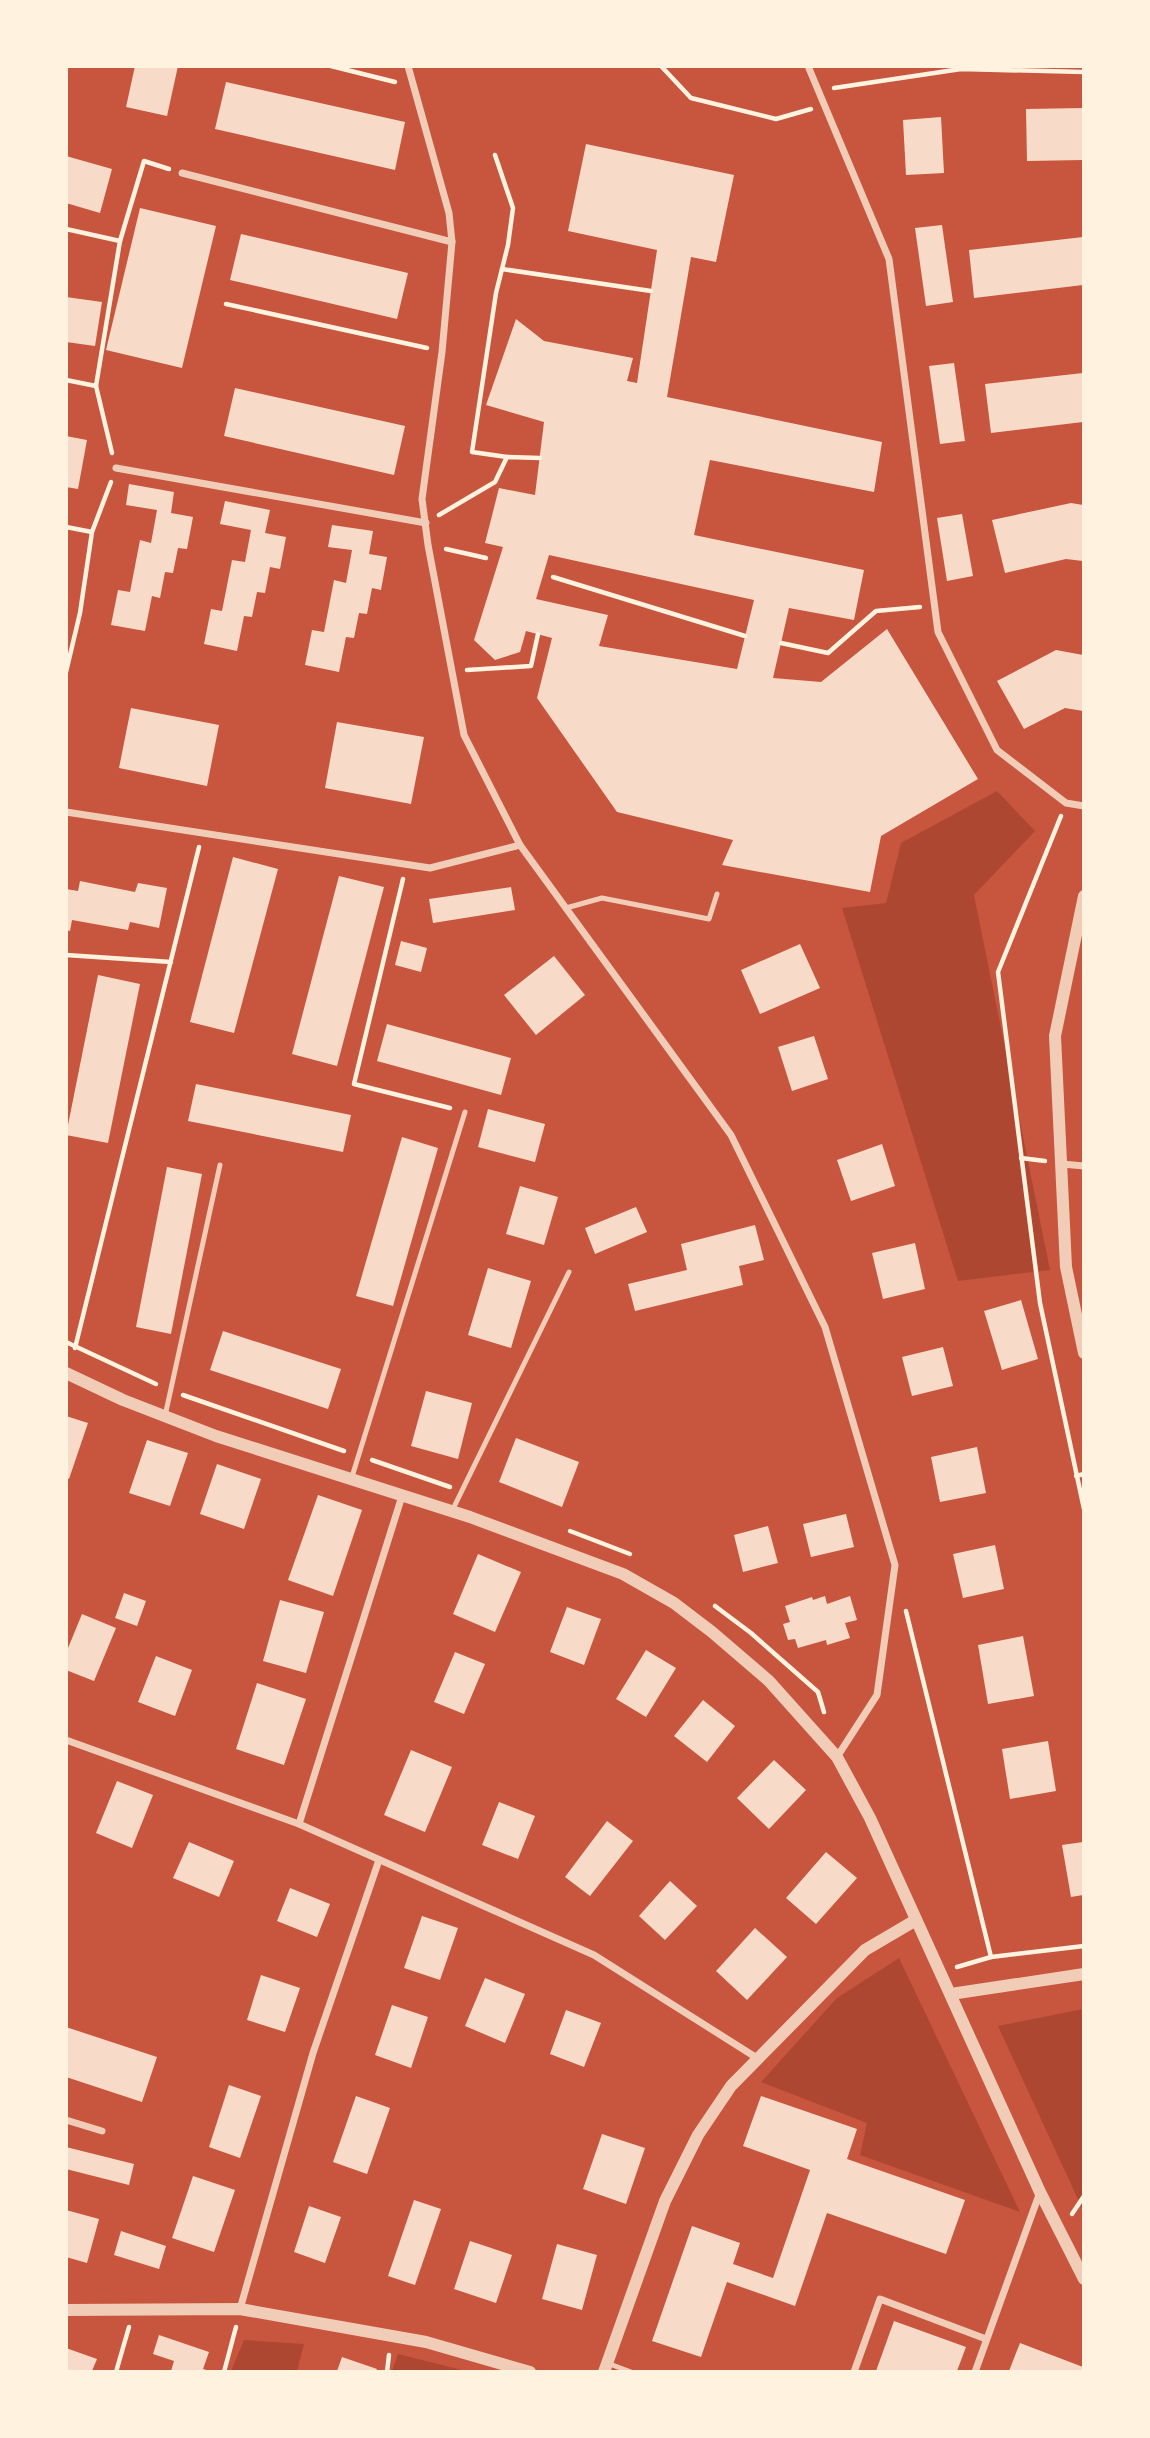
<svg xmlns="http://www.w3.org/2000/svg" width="1150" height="2438" font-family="Helvetica,sans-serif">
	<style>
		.green { fill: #ae4732 }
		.building { fill: #f7dbc8; fill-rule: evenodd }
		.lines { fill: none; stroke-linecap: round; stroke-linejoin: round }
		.path { stroke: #fff3e0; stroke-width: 4.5 }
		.service { stroke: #f1ccb7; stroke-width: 5 }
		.minor { stroke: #f1ccb7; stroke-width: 7 }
		.tertiary { stroke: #f1ccb7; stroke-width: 12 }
	</style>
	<rect width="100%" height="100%" fill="#c8553d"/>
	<g class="green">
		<polygon points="997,791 1035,831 974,895 1050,1270 958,1281 842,908 886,903 901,843"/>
		<polygon points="899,1958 1020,2212 860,2155 867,2123 761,2082 837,1998"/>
		<polygon points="1083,2009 1083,2210 998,2026"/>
		<polygon points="244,2340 304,2344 297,2371 231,2371"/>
		<polygon points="398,2354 466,2371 392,2371"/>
	</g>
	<g class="building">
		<polygon points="135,66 178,66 167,116 126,107"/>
		<polygon points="226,82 405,122 395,170 215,129"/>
		<polygon points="1083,108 1083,160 1027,161 1026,109"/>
		<polygon points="941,117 944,173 906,175 903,120"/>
		<path d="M586 144 734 175 716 262 691 257 667 397 882 442 874 492 710 460 694 535 864 570 854 620 789 608 773 678 821 682 887 629 978 779 881 836 870 892 722 865 733 840 617 812 537 698 552 638 526 631 520 652 495 660 474 640 503 547 485 543 499 488 535 495 544 422 486 405 516 319 544 341 633 358 627 381 637 383 657 250 568 231ZM549 555 754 600 737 669 599 646 608 615 536 599Z"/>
		<polygon points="66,156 112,169 100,213 66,203"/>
		<polygon points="140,208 216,226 182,368 106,350"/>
		<polygon points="942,225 953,302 926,306 915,228"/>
		<polygon points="241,234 408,273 397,319 230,280"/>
		<polygon points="1083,237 1083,285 974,298 969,250"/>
		<polygon points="66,297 102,302 95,346 66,342"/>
		<polygon points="954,363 965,441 940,444 929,366"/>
		<polygon points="1083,373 1083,422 991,433 985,384"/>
		<polygon points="235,388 405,426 394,475 224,436"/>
		<polygon points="66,436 87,440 78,489 66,487"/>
		<polygon points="129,484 174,492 171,513 193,517 187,549 178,548 173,573 165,572 160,598 152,596 145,631 111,625 118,590 130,592 140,540 151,543 157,510 126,505"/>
		<polygon points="225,501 270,510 265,533 286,537 280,569 270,567 265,593 257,592 252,617 244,616 237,651 204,644 211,609 222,611 232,560 245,562 251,530 220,524"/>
		<polygon points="1071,503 1083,505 1083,561 1066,559 1005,573 992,520"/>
		<polygon points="962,514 973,576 947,581 937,518"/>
		<polygon points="332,525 373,531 369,554 387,557 381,590 372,588 367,614 359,613 354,638 346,637 339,672 305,665 312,630 324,632 334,580 346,583 352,550 328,547"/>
		<polygon points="1056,650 1083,655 1083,711 1065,708 1024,729 997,681"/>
		<polygon points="131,708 219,725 207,786 119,768"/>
		<polygon points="337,722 424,737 411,804 325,788"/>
		<polygon points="233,857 278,869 234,1033 190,1022"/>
		<polygon points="339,876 384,887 337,1066 292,1054"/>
		<polygon points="80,881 135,892 138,883 167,888 159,928 130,922 128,930 72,920 70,931 66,930 66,889 78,891"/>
		<polygon points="511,887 515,910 433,923 429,899"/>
		<polygon points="401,941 427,948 421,972 395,965"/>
		<polygon points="800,944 820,988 760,1014 741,970"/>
		<polygon points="554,956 585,995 536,1035 504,995"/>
		<polygon points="98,975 140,984 108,1143 66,1135"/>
		<polygon points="387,1024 511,1058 501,1095 377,1061"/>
		<polygon points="814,1036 828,1079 792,1091 778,1047"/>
		<polygon points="196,1084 351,1115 343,1152 188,1121"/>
		<polygon points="488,1109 545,1124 535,1162 478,1147"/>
		<polygon points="402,1137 438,1148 393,1306 356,1296"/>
		<polygon points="882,1144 895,1186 851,1201 837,1160"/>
		<polygon points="167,1167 202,1174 171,1334 136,1327"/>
		<polygon points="520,1186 558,1197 544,1245 506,1234"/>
		<polygon points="636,1207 647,1232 595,1254 585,1228"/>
		<polygon points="755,1225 764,1260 739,1266 743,1285 635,1311 628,1284 687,1270 681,1244"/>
		<polygon points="915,1243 925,1289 883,1299 872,1253"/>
		<polygon points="488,1268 531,1281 511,1348 468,1335"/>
		<polygon points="1021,1300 1038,1359 1002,1370 984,1311"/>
		<polygon points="223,1331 341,1369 328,1409 210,1370"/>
		<polygon points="943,1347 953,1386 912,1396 902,1357"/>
		<polygon points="426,1391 472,1403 458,1459 411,1446"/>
		<polygon points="66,1416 88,1423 69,1479 66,1478"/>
		<polygon points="516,1438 579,1462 562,1507 499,1482"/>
		<polygon points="147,1440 188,1453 170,1506 129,1493"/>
		<polygon points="977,1447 986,1493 940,1502 931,1457"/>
		<polygon points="217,1464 261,1479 244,1529 200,1514"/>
		<polygon points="318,1495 362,1510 333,1596 288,1580"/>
		<polygon points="846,1514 854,1547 811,1557 803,1524"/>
		<polygon points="768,1526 778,1563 743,1572 734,1535"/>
		<polygon points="995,1545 1004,1589 963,1598 953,1554"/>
		<polygon points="478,1554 521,1572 495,1632 453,1614"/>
		<polygon points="124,1593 146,1601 137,1626 115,1618"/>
		<polygon points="825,1596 827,1604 850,1596 857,1620 845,1623 850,1638 827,1645 826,1640 798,1648 795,1639 788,1640 783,1624 790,1622 785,1606 812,1597 813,1600"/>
		<polygon points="280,1600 324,1612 306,1673 263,1661"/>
		<polygon points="567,1607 601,1619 584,1665 550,1652"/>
		<polygon points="82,1614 116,1628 94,1681 66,1670 66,1653"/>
		<polygon points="1023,1636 1034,1696 988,1704 978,1645"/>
		<polygon points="646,1650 676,1668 646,1717 616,1699"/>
		<polygon points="455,1652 485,1664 464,1714 434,1702"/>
		<polygon points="156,1656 192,1670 175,1716 138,1702"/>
		<polygon points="257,1683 306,1699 284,1765 236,1749"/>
		<polygon points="703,1700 735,1726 707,1762 674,1736"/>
		<polygon points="1048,1741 1056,1791 1010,1799 1002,1749"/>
		<polygon points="411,1750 452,1767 425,1832 384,1815"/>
		<polygon points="774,1760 806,1790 769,1829 737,1798"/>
		<polygon points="117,1781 153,1795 132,1848 96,1833"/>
		<polygon points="499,1802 535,1816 518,1859 482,1845"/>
		<polygon points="607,1821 633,1841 590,1896 565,1877"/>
		<polygon points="189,1842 234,1861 219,1897 173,1878"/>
		<polygon points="1083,1842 1083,1895 1071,1897 1062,1845"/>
		<polygon points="826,1852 857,1878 816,1924 786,1898"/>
		<polygon points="670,1881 697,1906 665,1940 639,1916"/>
		<polygon points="290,1888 330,1904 317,1937 277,1921"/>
		<polygon points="422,1916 458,1928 440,1980 404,1968"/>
		<polygon points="755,1928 787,1957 747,2000 716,1971"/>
		<polygon points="261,1975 300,1988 285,2032 247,2020"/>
		<polygon points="485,1978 525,1994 505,2043 465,2026"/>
		<polygon points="392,2005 428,2017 411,2068 375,2055"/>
		<polygon points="566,2010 601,2023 584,2067 550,2054"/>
		<polygon points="66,2027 157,2057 142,2102 66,2077"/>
		<polygon points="229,2085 261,2096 240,2158 209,2147"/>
		<polygon points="356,2096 390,2108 367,2174 333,2162"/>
		<polygon points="761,2096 857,2129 847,2159 965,2200 946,2254 827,2213 795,2306 727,2282 701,2357 652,2341 692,2226 740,2243 733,2264 773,2278 810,2170 743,2146"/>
		<polygon points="602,2134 645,2148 626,2204 583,2189"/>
		<polygon points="66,2147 134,2164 129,2185 66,2169"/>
		<polygon points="193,2176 235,2190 214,2252 172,2238"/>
		<polygon points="414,2200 441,2209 415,2285 388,2276"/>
		<polygon points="309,2206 341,2217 325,2263 294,2252"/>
		<polygon points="66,2210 99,2219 87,2263 66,2257"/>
		<polygon points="121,2231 166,2246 159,2269 114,2255"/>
		<polygon points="470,2241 512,2255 496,2303 454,2289"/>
		<polygon points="557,2244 597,2255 582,2310 542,2299"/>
		<polygon points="894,2321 966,2347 957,2371 876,2371"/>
		<polygon points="159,2335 209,2352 203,2369 210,2371 171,2371 174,2361 153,2354"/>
		<polygon points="1020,2343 1083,2367 1083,2371 1009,2371"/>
		<polygon points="66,2348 97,2359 92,2371 66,2371"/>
		<polygon points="342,2357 377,2369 376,2371 337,2371"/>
	</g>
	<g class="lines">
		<g class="path">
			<polyline points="331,66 395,82"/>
			<polyline points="661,66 691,98 776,119 811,109"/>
			<polyline points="834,88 961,69 1084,72"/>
			<polyline points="495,155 513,208 508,245 496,293 472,452 507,457"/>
			<polyline points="66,229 120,241 144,161 169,169"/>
			<polyline points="502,269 651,291"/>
			<polyline points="226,304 427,348"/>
			<polyline points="66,380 96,386 120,241"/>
			<polyline points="96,386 112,453"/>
			<polyline points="439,515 495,482 507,457 540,458"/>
			<polyline points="66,527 92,532 111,482"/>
			<polyline points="446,549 486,558"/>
			<polyline points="553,577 745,636"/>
			<polyline points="781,643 828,653 876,611 920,607"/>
			<polyline points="467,670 531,666 538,634"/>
			<polyline points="66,672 80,613 92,532"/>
			<polyline points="1061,816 998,972 1040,1303 1084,1509"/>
			<polyline points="403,879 354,1084 450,1108"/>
			<polyline points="66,955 171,962"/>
			<polyline points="1021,1158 1045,1161"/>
			<polyline points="66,1342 156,1384"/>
			<polyline points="75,1348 199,847"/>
			<polyline points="183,1395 344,1451"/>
			<polyline points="372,1460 450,1487"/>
			<polyline points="1076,1476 1084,1474"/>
			<polyline points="570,1531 630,1554"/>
			<polyline points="715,1606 751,1633 818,1692 824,1712"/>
			<polyline points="906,1611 991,1957"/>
			<polyline points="957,1967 991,1957 1084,1946"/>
			<polyline points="1072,2214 1084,2196"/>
			<polyline points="116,2372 129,2327"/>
			<polyline points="224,2372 236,2327"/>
			<polyline points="387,2372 389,2355"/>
		</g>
		<g class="service">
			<polyline points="566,908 602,898 709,919 717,894"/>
			<polyline points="165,1416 220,1165"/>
			<polyline points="351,1480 465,1112"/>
			<polyline points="452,1511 569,1272"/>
			<polyline points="607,2363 631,2372"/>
		</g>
		<g class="minor">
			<polyline points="408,66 449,213 452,242 442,352 422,499 428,545 464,735 520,845 731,1135 825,1327 895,1565 877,1695 837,1757"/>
			<polyline points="808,66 889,259 938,632 997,750 1066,803 1084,806"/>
			<polyline points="182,173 452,242"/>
			<polyline points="116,468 426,523"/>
			<polyline points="66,812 430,868 520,845"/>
			<polyline points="1062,1164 1084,1166"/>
			<polyline points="66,1740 299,1824 594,1955 757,2058"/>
			<polyline points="299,1824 402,1496"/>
			<polyline points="66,2120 102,2131"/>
			<polyline points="240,2309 313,2053 379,1860"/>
			<polyline points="854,2372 880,2299 986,2339"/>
			<polyline points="975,2372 1040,2192"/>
		</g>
		<g class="tertiary">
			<polyline points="1084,896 1055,1036 1066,1267 1084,1353"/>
			<polyline points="66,1373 123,1400 216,1436 470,1517 623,1574 674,1603 712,1632 769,1681 837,1757 870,1818 1040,2192 1084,2279"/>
			<polyline points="951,1994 1084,1974"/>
			<polyline points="66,2310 240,2309 426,2342 530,2372"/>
			<polyline points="604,2372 665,2201 698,2135 731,2086 865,1950 916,1920"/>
		</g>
	</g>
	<rect width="1150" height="2438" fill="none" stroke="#fff3e0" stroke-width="136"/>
</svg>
